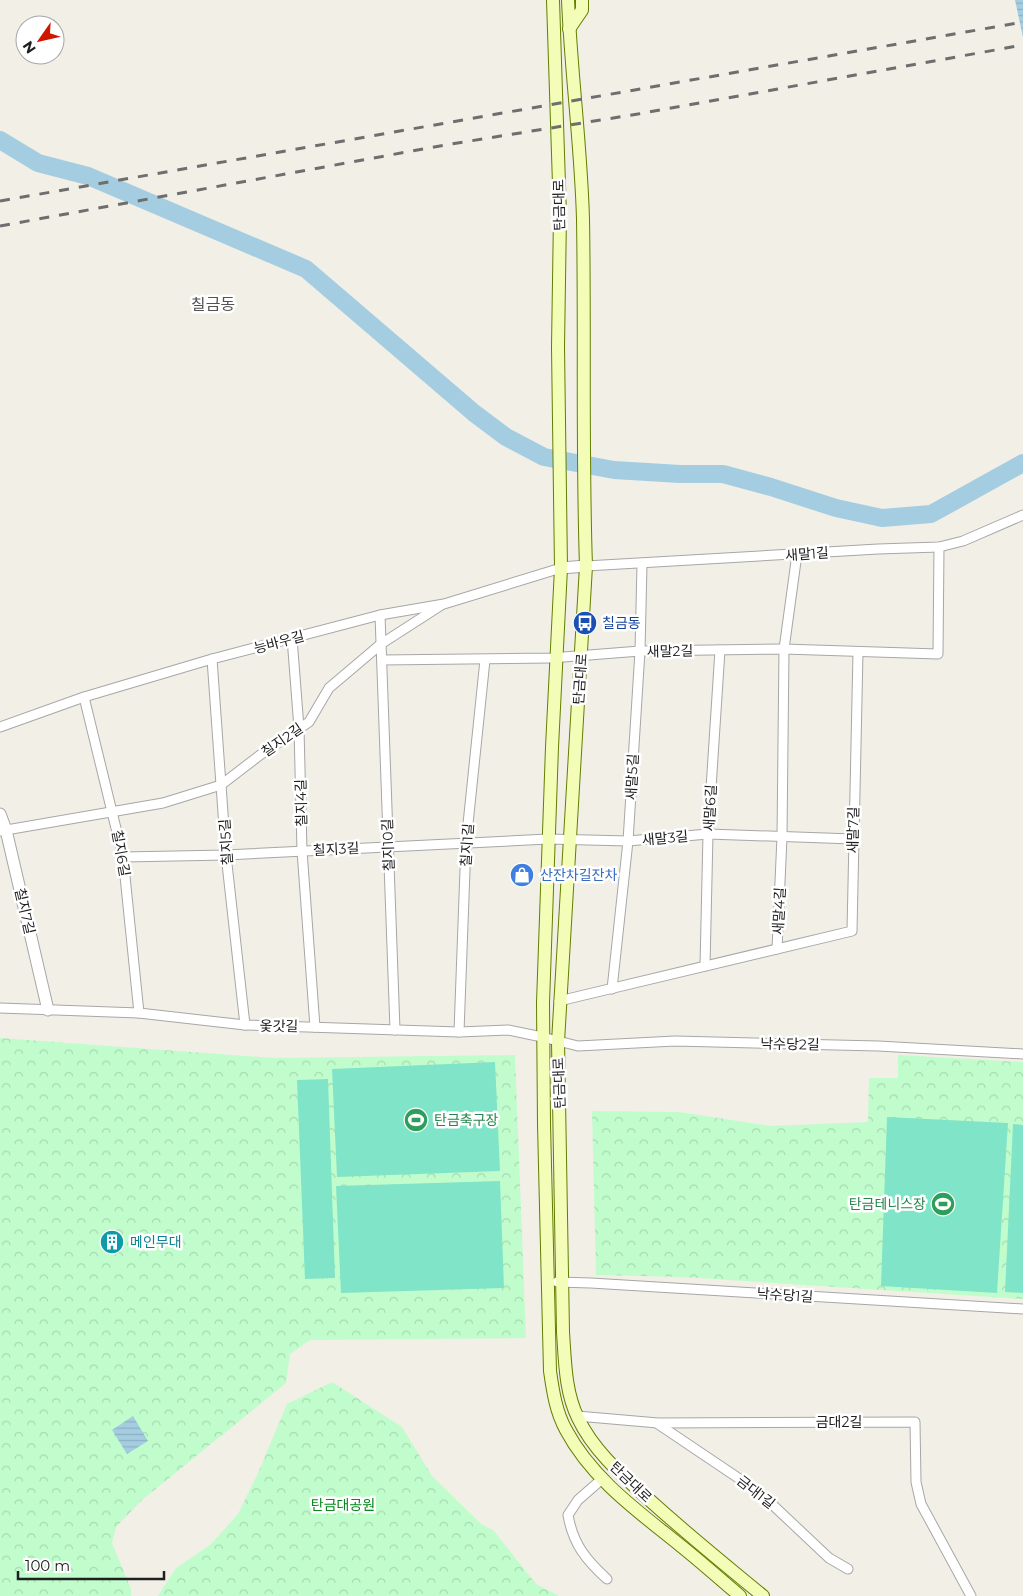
<svg xmlns="http://www.w3.org/2000/svg" width="1023" height="1596" font-family="Montserrat,'Noto Sans KR',sans-serif">
	<style>
		.park { fill: url(#park-crowns) }
		.pitch { fill: #80e4c8 }
		.water { fill: url(#water-rules) }
		.lines { fill: none; stroke-linecap: round; stroke-linejoin: round }
		.river { stroke: #a4cde1; stroke-width: 18 }
		.minor-casing { stroke: #a7a7a7; stroke-width: 11 }
		.tertiary-casing { stroke: #a7a7a7; stroke-width: 13 }
		.secondary-casing { stroke: #637e00; stroke-width: 14 }
		.minor { stroke: #fff; stroke-width: 9 }
		.tertiary { stroke: #fff; stroke-width: 11 }
		.secondary { stroke: #f3fdb8; stroke-width: 12 }
		.rail { stroke: #6e6e6e; stroke-width: 3; stroke-dasharray: 10 10; stroke-linecap: butt }
		.labels { text-anchor: middle; dominant-baseline: central; stroke-width: 5; stroke-linejoin: round; paint-order: stroke }
		.street-label { font-size: 14px; fill: #202020; stroke: #fff }
		.transit-label { font-size: 14px; fill: #164399; stroke: #fff; text-anchor: start }
		.shop-label { font-size: 14px; fill: #366cbe; stroke: #fff; text-anchor: start }
		.leisure-label { font-size: 14px; fill: #27864d; stroke: #fff; text-anchor: start }
		.culture-label { font-size: 14px; fill: #0d838f; stroke: #fff; text-anchor: start }
		.park-label { font-size: 14px; fill: #05871d; stroke: #fff }
		.quarter-label { font-size: 16px; fill: #535353; stroke: #fff }
	</style>
	<defs>
		<pattern id="park-crowns" width="20" height="18" patternUnits="userSpaceOnUse" patternTransform="scale(1.25)"><rect width="20" height="18" fill="#c1fdcc"/><path d="M2 6a3 3 0 1 1 6 0M12 15a3 3 0 1 1 6 0" fill="none" stroke="#a6d9af"/></pattern>
		<pattern id="water-rules" width="6" height="5" patternUnits="userSpaceOnUse" patternTransform="scale(1.25)"><rect width="6" height="5" fill="#a4cde1"/><path d="M0 2.5h6" fill="none" stroke="#8db0c1"/></pattern>
	</defs>
	<rect width="100%" height="100%" fill="#f1efe6"/>
	<g class="park">
		<polygon points="0,1038 273,1058 515,1055 526,1338 310,1340 290,1354 286,1383 142,1500 116,1527 112,1543 131,1589 131,1596 0,1596"/>
		<polygon points="898,1055 1023,1062 1023,1299 682,1277 596,1275 592,1111 679,1112 770,1126 868,1122 869,1078 898,1078"/>
		<polygon points="332,1382 402,1427 432,1476 480,1523 494,1531 536,1584 559,1596 158,1596 176,1568 210,1545 238,1514 258,1473 287,1404"/>
	</g>
	<g class="pitch">
		<polygon points="495,1062 500,1171 337,1177 332,1069"/>
		<polygon points="328,1079 335,1278 305,1279 297,1080"/>
		<polygon points="887,1117 1008,1123 997,1293 881,1286"/>
		<polygon points="1013,1124 1023,1125 1023,1293 1005,1292"/>
		<polygon points="500,1181 504,1288 341,1293 336,1186"/>
	</g>
	<g class="water">
		<polygon points="1015,0 1023,0 1023,37"/>
		<polygon points="133,1416 148,1441 127,1454 112,1430"/>
	</g>
	<g class="lines">
		<polyline class="river" points="0,140 38,163 88,176 306,269 474,413 506,437 544,457 614,470 680,474 723,474 771,487 836,508 882,518 931,514 1023,463"/>
		<g class="minor-casing">
			<g id="minor">
				<polyline points="586,566 878,549 939,547 963,541 1023,515"/>
				<polyline points="380,615 395,1030"/>
				<polyline points="292,638 299,728 302,851 315,1027"/>
				<polyline points="212,659 226,855 245,1025"/>
				<polyline points="382,660 551,658 640,651 784,649 938,654 939,547"/>
				<polyline points="84,697 123,857 139,1013"/>
				<polyline points="0,727 84,697 212,659 380,615 444,604 561,568"/>
				<polyline points="0,831 163,803 221,785 260,755 309,722 329,688 381,644 440,606"/>
				<polyline points="123,857 226,855 548,839 628,841 708,834 853,839"/>
				<polyline points="777,949 782,837 784,649 797,554"/>
				<polyline points="705,966 708,834 720,650"/>
				<polyline points="612,989 628,841 640,651 642,564"/>
				<polyline points="559,1001 852,931 858,652"/>
				<polyline points="0,1008 139,1013 245,1025 459,1032 508,1030 542,1037 578,1046 675,1041 878,1046 1023,1054"/>
				<polyline points="459,1032 466,843 485,660"/>
				<polyline points="557,1282 591,1283 1023,1309"/>
				<polyline points="577,1416 658,1423 915,1422 916,1482 921,1504 971,1596"/>
				<polyline points="658,1424 759,1492 829,1558 848,1569"/>
				<path d="M602 1479 578 1500 568 1515C573 1544 586 1560 607 1579"/>
			</g>
		</g>
		<g class="tertiary-casing">
			<g id="tertiary">
				<polyline points="561,568 586,566"/>
				<polyline points="0,814 6,830 48,1010"/>
			</g>
		</g>
		<g class="secondary-casing">
			<g id="secondary">
				<path d="M553 0 560 215 558 347 561 568 552 747 543 1003 544 1124 550 1371C553 1392 556 1412 566 1430 592 1479 639 1512 681 1546 701 1562 720 1579 740 1596"/>
				<path d="M568 0C571 73 581 146 583 219 585 335 582 451 586 566L558 1042 563 1332C565 1360 565 1392 578 1418 592 1448 619 1473 644 1495 682 1530 723 1563 763 1596"/>
				<polyline points="569,29 582,10 582,0"/>
			</g>
		</g>
		<use href="#minor" class="minor"/>
		<use href="#tertiary" class="tertiary"/>
		<use href="#secondary" class="secondary"/>
		<g class="rail">
			<polyline points="0,201 1023,22"/>
			<polyline points="0,226 445,145 638,114 1023,45"/>
		</g>
	</g>
	<defs>
		<g id="bus-disc" transform="scale(1.25)"><circle r="9.5" fill="#1a4fb4" stroke="#fff"/><path d="M-5-6H5V4H4V6H2V4H-2V6H-4V4H-5ZM-3.5-4V0h7V-4ZM-3.5 1.2v1.5H-2V1.2ZM2 1.2v1.5H3.5V1.2Z" fill="#fff"/></g>
		<g id="shop-disc" transform="scale(1.25)"><circle r="9.5" fill="#3f7fe0" stroke="#fff"/><path d="M-5-2.5h2.3a2.7 3.5 0 0 1 5.4 0H5L5.5 6h-11ZM-1.5-2.5h3a1.5 2.3 0 0 0-3 0Z" fill="#fff"/></g>
		<g id="stadium-disc" transform="scale(1.25)"><circle r="9.5" fill="#2e9e5b" stroke="#fff"/><path d="M0-5a6.5 5 0 1 0 0 10a6.5 5 0 1 0 0-10ZM-3.5-1.8h7v3.6h-7Z" fill="#fff"/></g>
		<g id="building-disc" transform="scale(1.25)"><circle r="9.5" fill="#0f9aa8" stroke="#fff"/><path d="M-4-6H4V6H1V3H-1V6H-4ZM-2.5-4.3h1.7v1.8h-1.7ZM.8-4.3h1.7v1.8H.8ZM-2.5-1h1.7V.8h-1.7ZM.8-1h1.7V.8H.8Z" fill="#fff"/></g>
	</defs>
	<g fill-rule="evenodd">
		<use href="#bus-disc" x="585" y="623"/>
		<use href="#shop-disc" x="522" y="875"/>
		<use href="#stadium-disc" x="416" y="1120"/>
		<use href="#stadium-disc" x="943" y="1204"/>
		<use href="#building-disc" x="112" y="1242"/>
	</g>
	<g class="labels">
		<g class="street-label">
			<text transform="translate(559 205) rotate(-91)">탄금대로</text>
			<text transform="translate(807 554) rotate(-4)">새말1길</text>
			<text transform="translate(279 642) rotate(-15)">능바우길</text>
			<text transform="translate(670 651) rotate(-1)">새말2길</text>
			<text transform="translate(580 679) rotate(-86)">탄금대로</text>
			<text transform="translate(282 740) rotate(-35)">칠지2길</text>
			<text transform="translate(632 777) rotate(-87)">새말5길</text>
			<text transform="translate(301 803) rotate(-91)">칠지4길</text>
			<text transform="translate(710 808) rotate(-87)">새말6길</text>
			<text transform="translate(853 830) rotate(-89)">새말7길</text>
			<text transform="translate(665 838) rotate(-5)">새말3길</text>
			<text transform="translate(226 842) rotate(-94)">칠지5길</text>
			<text transform="translate(388 845) rotate(-92)">칠지10길</text>
			<text transform="translate(467 845) rotate(-86)">칠지1길</text>
			<text transform="translate(336 849) rotate(-3)">칠지3길</text>
			<text transform="translate(121 853) rotate(80)">칠지6길</text>
			<text transform="translate(25 911) rotate(77)">칠지7길</text>
			<text transform="translate(779 911) rotate(-87)">새말4길</text>
			<text transform="translate(279 1026) rotate(1)">옻갓길</text>
			<text transform="translate(790 1044) rotate(1)">낙수당2길</text>
			<text transform="translate(559 1083) rotate(-92)">탄금대로</text>
			<text transform="translate(785 1295) rotate(4)">낙수당1길</text>
			<text x="839" y="1422">금대2길</text>
			<text transform="translate(631 1482) rotate(44)">탄금대로</text>
			<text transform="translate(756 1492) rotate(38)">금대1길</text>
		</g>
		<g class="transit-label">
			<text x="602" y="623">칠금동</text>
		</g>
		<g class="shop-label">
			<text x="540" y="875">산잔차길잔차</text>
		</g>
		<g class="leisure-label">
			<text x="434" y="1120">탄금축구장</text>
			<text x="926" y="1204" text-anchor="end">탄금테니스장</text>
		</g>
		<g class="culture-label">
			<text x="130" y="1242">메인무대</text>
		</g>
		<g class="park-label">
			<text x="343" y="1505">탄금대공원</text>
		</g>
		<g class="quarter-label">
			<text x="213" y="304">칠금동</text>
		</g>
	</g>
	<g transform="translate(40 40) rotate(236)"><circle r="24" fill="#ffffff" stroke="#a6a6a6"/>
	<path d="M0-4L9 19L0 12L-9 19Z" fill="#d01600"/>
	<text y="-8" font-size="14" font-weight="bold" text-anchor="middle" fill="#202020">N</text>
	</g>
	<path d="M18 1571v8h146v-8" fill="none" stroke="#202020" stroke-width="2.5"/>
	<text x="25" y="1571" font-size="15" fill="#202020" stroke="#ffffff" stroke-width="4" paint-order="stroke">100 m</text>
</svg>
